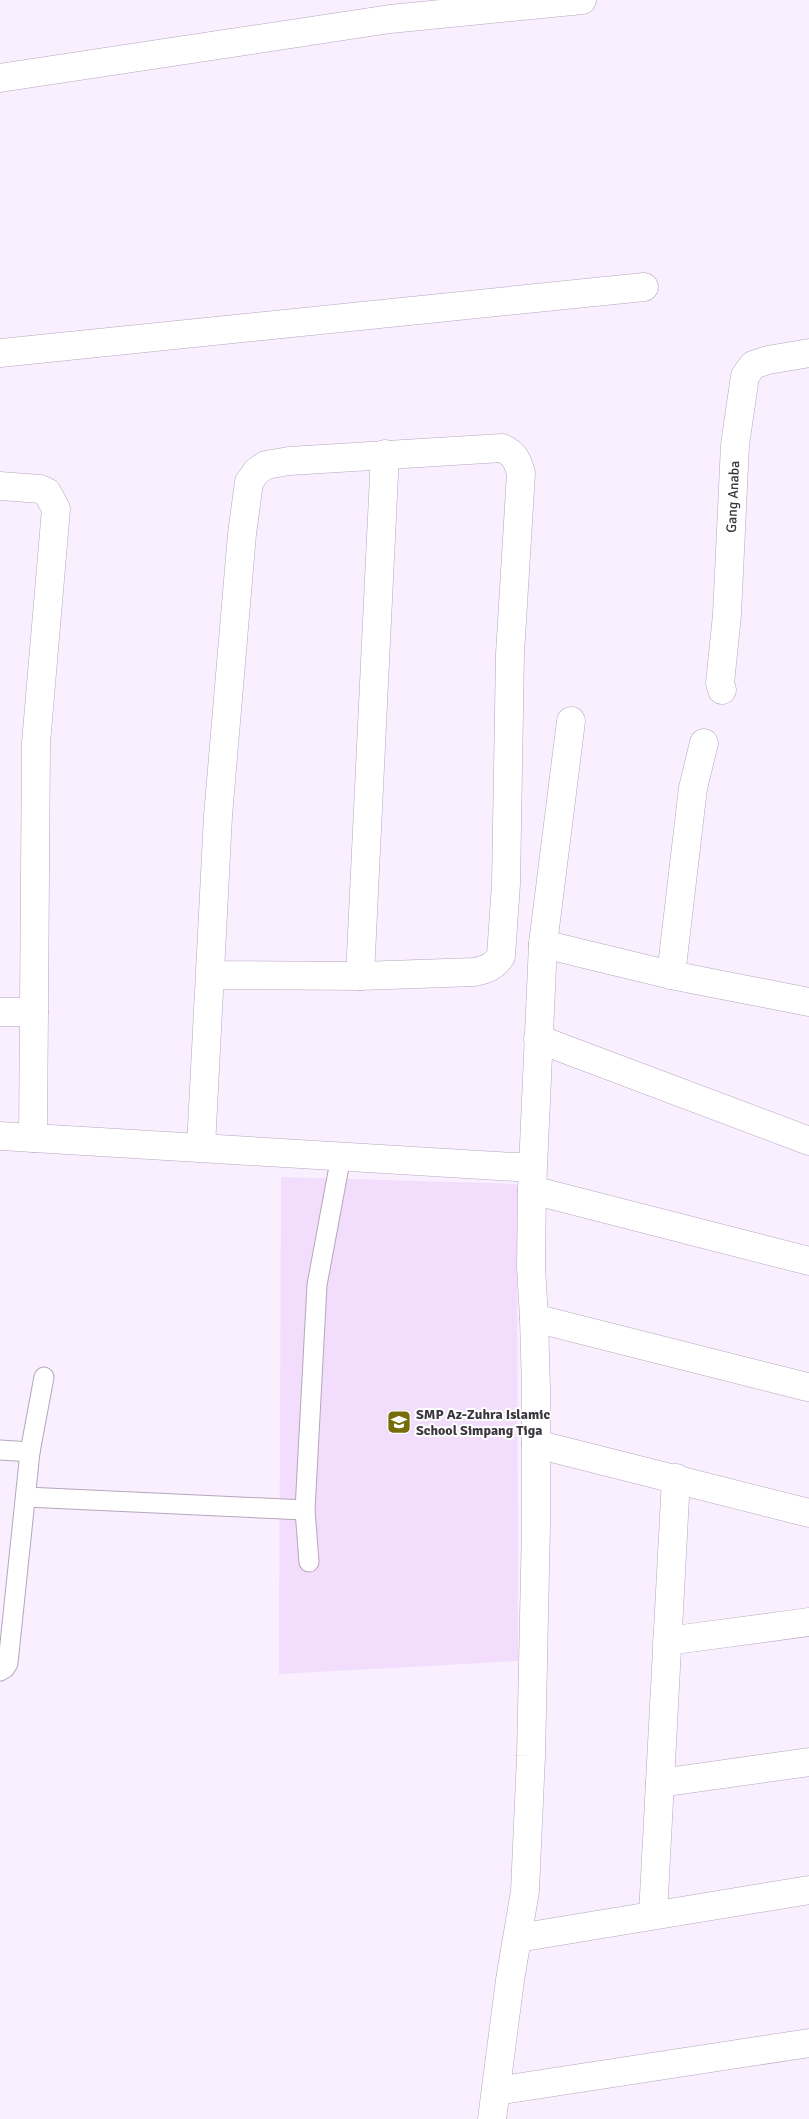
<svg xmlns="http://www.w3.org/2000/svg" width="809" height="2119" font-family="Signika,sans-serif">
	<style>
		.built { fill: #f2ddfc }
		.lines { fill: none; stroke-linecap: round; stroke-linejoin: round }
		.lane-casing { stroke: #b6a6bd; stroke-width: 21 }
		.street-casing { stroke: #b6a6bd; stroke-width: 29 }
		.lane { stroke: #fff; stroke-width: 19 }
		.street { stroke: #fff; stroke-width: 28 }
		.labels { text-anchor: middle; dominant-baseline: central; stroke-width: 4; stroke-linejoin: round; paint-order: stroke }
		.street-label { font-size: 14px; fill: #3b353e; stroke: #fff }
		.poi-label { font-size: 14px; font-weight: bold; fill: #3b353e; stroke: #fff; text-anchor: start }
	</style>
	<rect width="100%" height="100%" fill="#f9effe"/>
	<polygon class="built" points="281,1177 517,1184 518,1661 279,1674"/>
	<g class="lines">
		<g class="lane-casing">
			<g id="lane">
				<polyline points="0,1450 30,1452 8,1663 5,1668 0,1671"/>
				<polyline points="30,1452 44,1377"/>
				<polyline points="26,1497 305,1510"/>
				<polyline points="309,1562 305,1510 317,1285 341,1156"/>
			</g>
		</g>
		<g class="street-casing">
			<g id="street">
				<polyline points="0,78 390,19 582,0"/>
				<polyline points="0,353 644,287"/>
				<polyline points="0,486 40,489 47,492 56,509 36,743 33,1138"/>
				<path id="s1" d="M722 690 720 683 727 615 735 445 745 376 753 365 768 360 809 353"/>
				<polyline points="571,721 543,944 532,1190 531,1267 534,1318 807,1387"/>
				<polyline points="543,944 671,975 809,1002"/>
				<polyline points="671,975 693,788 704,743"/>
				<polyline points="360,976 385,454"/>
				<polyline points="0,1012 34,1012"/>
				<polyline points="538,1039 809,1141"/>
				<polyline points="0,1136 532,1168"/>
				<path d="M201 1147 218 816 242 534 249 482 257 471 266 465 289 461 502 448C515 454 517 460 521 473L510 654 506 884 501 956C494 967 487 969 475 972L360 976 210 975"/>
				<polyline points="532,1190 809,1261"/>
				<polyline points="536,1444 809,1513"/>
				<polyline points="667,1641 809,1622"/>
				<polyline points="660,1783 809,1762"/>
				<polyline points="653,1915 676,1478"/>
				<polyline points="518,1938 809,1890"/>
				<polyline points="496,2091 809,2043"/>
				<polyline points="492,2119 510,1980 525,1891 531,1756 536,1525 536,1389 534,1318"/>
			</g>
		</g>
		<use href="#lane" class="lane"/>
		<use href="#street" class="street"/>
	</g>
	<defs>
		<g id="school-square" transform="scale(1.25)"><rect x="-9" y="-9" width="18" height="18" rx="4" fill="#746d0a" stroke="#fff"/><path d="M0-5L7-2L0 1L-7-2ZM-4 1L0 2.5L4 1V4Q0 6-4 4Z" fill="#fff"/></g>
	</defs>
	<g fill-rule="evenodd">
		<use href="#school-square" x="399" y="1422"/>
	</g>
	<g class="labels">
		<g class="street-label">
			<text stroke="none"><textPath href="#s1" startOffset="194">Gang Anaba</textPath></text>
		</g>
		<g class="poi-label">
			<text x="416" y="1414">SMP Az-Zuhra Islamic<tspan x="416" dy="16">School Simpang Tiga</tspan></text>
		</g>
	</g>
</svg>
